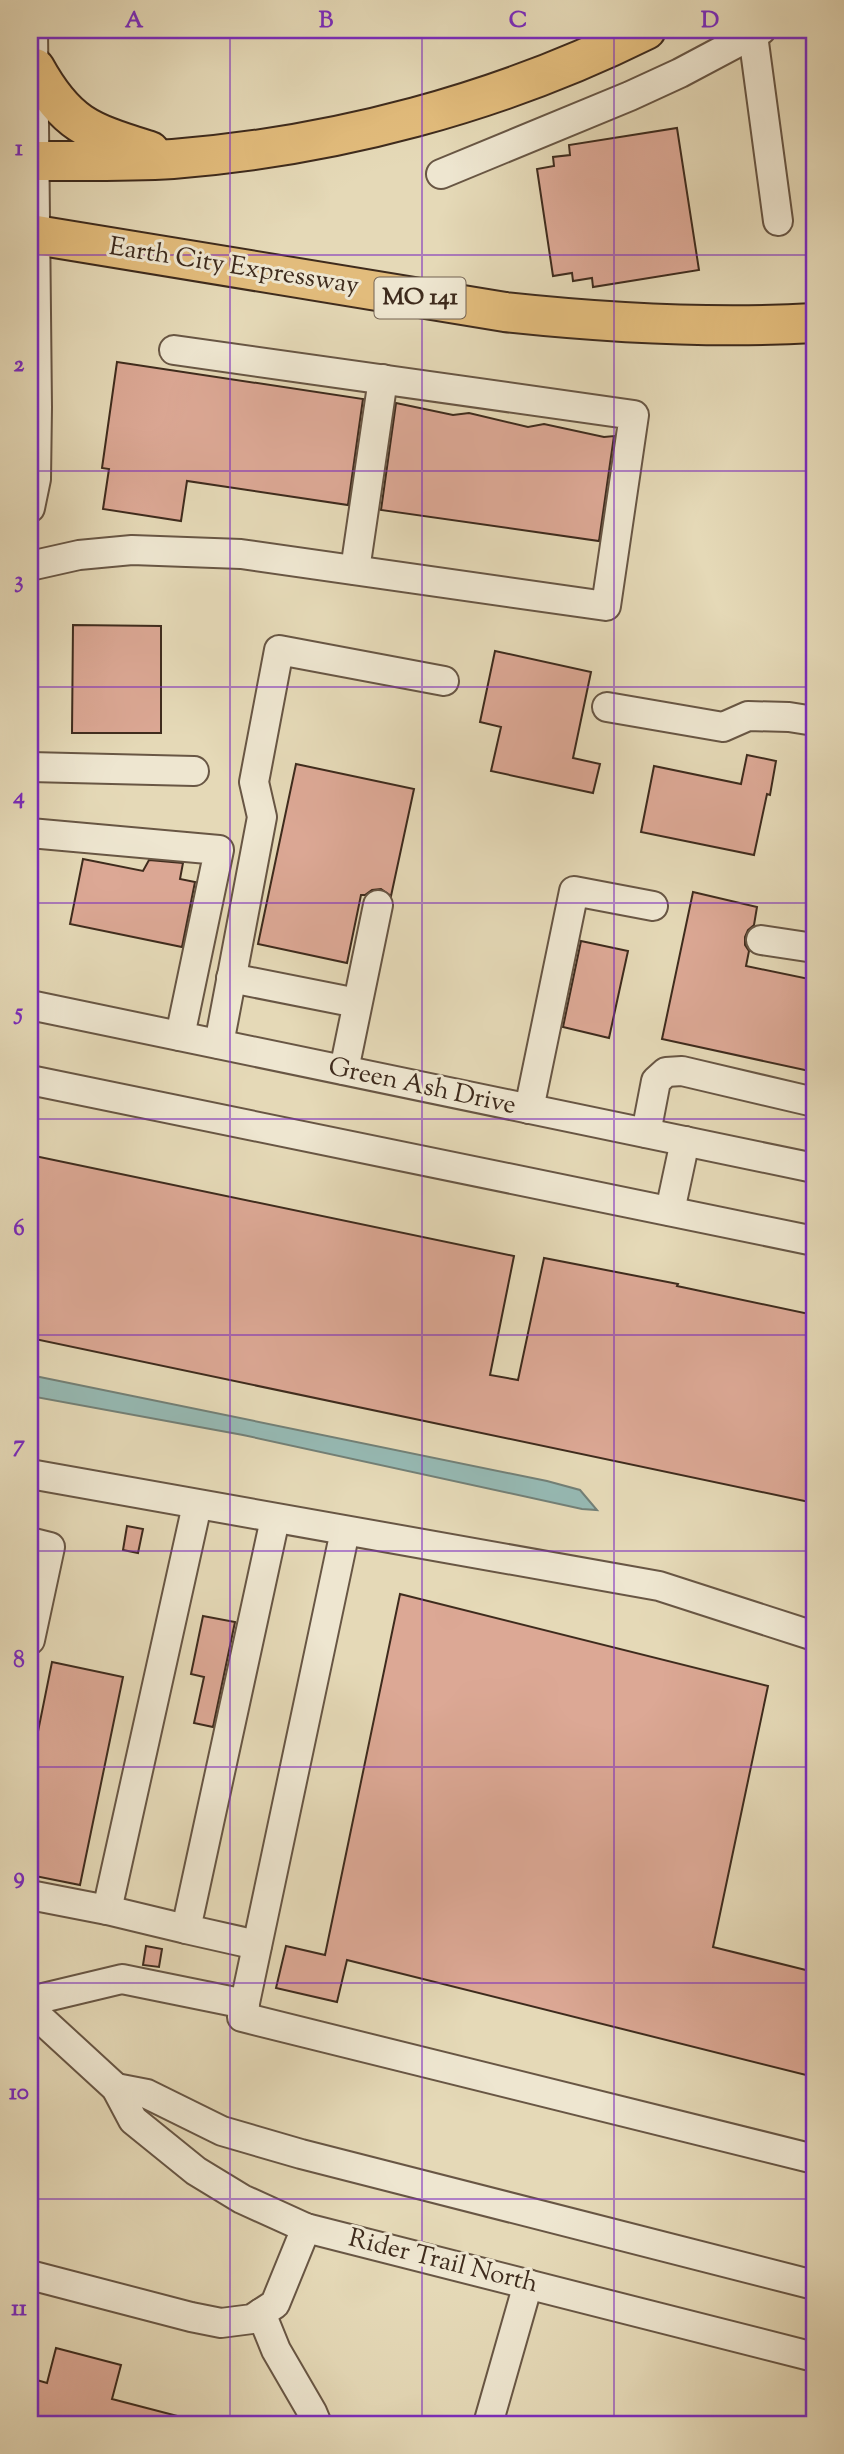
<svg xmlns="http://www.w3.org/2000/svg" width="844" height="2454" font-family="'Sorts Mill Goudy',serif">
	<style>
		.water { fill: #96b9b3; stroke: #738077; stroke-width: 2 }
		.building { fill: #dca895; stroke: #3e2b1d; stroke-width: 2 }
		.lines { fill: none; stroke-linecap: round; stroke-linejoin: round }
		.minor-casing { stroke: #685644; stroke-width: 32 }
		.highway-casing { stroke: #3e2b1d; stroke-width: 42 }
		.minor { stroke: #eee6d0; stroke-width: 28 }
		.highway { stroke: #e2bc7c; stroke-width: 38 }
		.grid { fill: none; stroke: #7b2cbf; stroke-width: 2; stroke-opacity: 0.55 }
		.labels { text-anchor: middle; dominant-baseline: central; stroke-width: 6; stroke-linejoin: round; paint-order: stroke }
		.shield { fill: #eee6d0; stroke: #736353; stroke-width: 2 }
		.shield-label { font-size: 24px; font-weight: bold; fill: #3e2b1d }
		.street-label { font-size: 26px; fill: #3e2b1d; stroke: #eee6d0 }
		.neatline { fill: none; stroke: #7b2cbf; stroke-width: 2.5 }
		.grid-label { font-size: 23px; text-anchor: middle; font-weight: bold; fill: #7b2cbf }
	</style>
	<rect width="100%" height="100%" fill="#e5d9b7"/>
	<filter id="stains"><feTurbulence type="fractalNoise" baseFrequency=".00286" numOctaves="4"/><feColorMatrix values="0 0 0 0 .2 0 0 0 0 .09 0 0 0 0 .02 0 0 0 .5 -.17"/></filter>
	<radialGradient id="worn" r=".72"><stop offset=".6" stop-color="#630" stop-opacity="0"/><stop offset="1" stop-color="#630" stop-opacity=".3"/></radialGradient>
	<polygon class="water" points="30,1375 547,1481 580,1490 597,1510 582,1509 243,1435 30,1396"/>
	<g class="building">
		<polygon points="677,128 699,270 593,287 592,278 573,281 572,273 553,276 537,169 554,166 553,157 570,155 569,145"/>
		<polygon points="117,362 363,399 348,505 187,481 181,521 103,509 109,469 102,468"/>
		<polygon points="396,403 453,415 469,413 528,427 544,424 604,437 614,436 599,541 381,510"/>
		<polygon points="73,625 161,626 161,733 72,733"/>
		<polygon points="495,651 591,672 573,758 600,764 593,793 491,771 501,727 480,722"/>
		<polygon points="747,755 776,761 770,795 767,794 754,855 641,832 654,766 741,784"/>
		<polygon points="296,764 414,789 391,896 381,889 372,890 365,895 361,895 347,963 258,944"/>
		<polygon points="83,859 143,871 149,860 183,863 180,879 195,882 182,947 70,924"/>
		<polygon points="693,892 757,907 754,925 748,930 745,937 745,945 749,951 746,966 814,980 814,1072 662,1039"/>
		<polygon points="581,941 628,951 609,1038 563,1027"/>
		<polygon points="30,1155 514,1256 490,1375 518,1380 544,1258 678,1284 677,1286 814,1315 814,1503 30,1338"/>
		<polygon points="127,1526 143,1529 138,1553 123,1550"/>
		<polygon points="400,1594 768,1686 713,1947 814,1972 814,2077 347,1960 337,2002 276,1988 286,1946 325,1955"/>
		<polygon points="203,1616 235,1622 213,1727 194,1723 204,1677 191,1674"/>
		<polygon points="52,1662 123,1677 80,1885 30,1875 30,1771"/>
		<polygon points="146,1946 162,1949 159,1967 143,1965"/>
		<polygon points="56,2348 121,2365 112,2399 189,2419 188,2424 30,2424 30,2378 47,2383"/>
	</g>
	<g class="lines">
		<g class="minor-casing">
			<g id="minor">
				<polyline points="753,35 778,221"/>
				<polyline points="441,174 630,96 680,73 761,30"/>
				<polyline points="30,508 36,479 37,407 33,30"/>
				<polyline points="30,566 79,555 132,550 241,554 606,606 634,415 174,350"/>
				<polyline points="355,570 383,379"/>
				<polyline points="607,707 723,727 748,716 789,717 814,721"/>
				<polyline points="30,767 194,771"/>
				<polyline points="30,833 219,850 180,1036"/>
				<polyline points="761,940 814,948"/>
				<polyline points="231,978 357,1003"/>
				<polyline points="30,1005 814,1168"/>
				<polyline points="219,1044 262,817 254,782 279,650 444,681"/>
				<polyline points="344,1070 378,905"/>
				<polyline points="30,1080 814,1241"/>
				<polyline points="529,1109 574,891 653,906"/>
				<polyline points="646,1133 656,1081 666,1072 682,1071 814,1102"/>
				<polyline points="670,1211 685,1141"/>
				<polyline points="30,1474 659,1586 814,1636"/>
				<polyline points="345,1531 242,2017 814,2159"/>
				<polyline points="30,1542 50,1547 30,1640"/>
				<polyline points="30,1895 107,1910 197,1505"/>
				<polyline points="107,1910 186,1929"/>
				<polyline points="257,1945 186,1929 275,1519"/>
				<polyline points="30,2001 122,1979 245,2004"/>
				<polyline points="30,2009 116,2088 133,2120 196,2171 242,2199 306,2228 814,2357"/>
				<polyline points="116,2088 147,2094 222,2131 301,2154 814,2285"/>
				<polyline points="30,2275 191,2317 221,2323 252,2319 275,2304 306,2228"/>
				<polyline points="261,2313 276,2350 312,2412 317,2424"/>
				<polyline points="488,2424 528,2284"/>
			</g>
		</g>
		<g class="highway-casing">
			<g id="highway">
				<path d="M35 68C67 126 90 132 150 151"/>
				<path d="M30 161C77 161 125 162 173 159 336 146 499 103 646 30"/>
				<path d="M30 234 505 312C608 323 711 329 814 323"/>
			</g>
		</g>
		<use href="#minor" class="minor"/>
		<use href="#highway" class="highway"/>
	</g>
	<path class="grid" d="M230 30V2424M422 30V2424M614 30V2424M30 255H814M30 471H814M30 687H814M30 903H814M30 1119H814M30 1335H814M30 1551H814M30 1767H814M30 1983H814M30 2199H814"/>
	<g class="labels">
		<rect class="shield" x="374.5" y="277.5" width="91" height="41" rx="5"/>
		<g class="shield-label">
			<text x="420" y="298">MO 141</text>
		</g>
		<g class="street-label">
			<text transform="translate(234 267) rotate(9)">Earth City Expressway</text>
			<text transform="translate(422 1087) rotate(12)">Green Ash Drive</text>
			<text transform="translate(443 2262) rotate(14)">Rider Trail North</text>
		</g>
	</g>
	<rect width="844" height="2454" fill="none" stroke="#e5d9b7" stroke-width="77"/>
	<rect x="38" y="38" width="768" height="2378" class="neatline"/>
	<g class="grid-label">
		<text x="134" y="27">A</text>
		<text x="326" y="27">B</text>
		<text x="518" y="27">C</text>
		<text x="710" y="27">D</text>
		<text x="19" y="155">1</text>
		<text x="19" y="371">2</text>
		<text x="19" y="587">3</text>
		<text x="19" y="803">4</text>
		<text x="19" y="1019">5</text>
		<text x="19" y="1235">6</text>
		<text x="19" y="1451">7</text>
		<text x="19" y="1667">8</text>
		<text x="19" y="1883">9</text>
		<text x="19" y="2099">10</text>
		<text x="19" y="2315">11</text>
	</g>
	<rect width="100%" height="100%" filter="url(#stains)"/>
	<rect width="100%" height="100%" fill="url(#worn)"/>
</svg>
